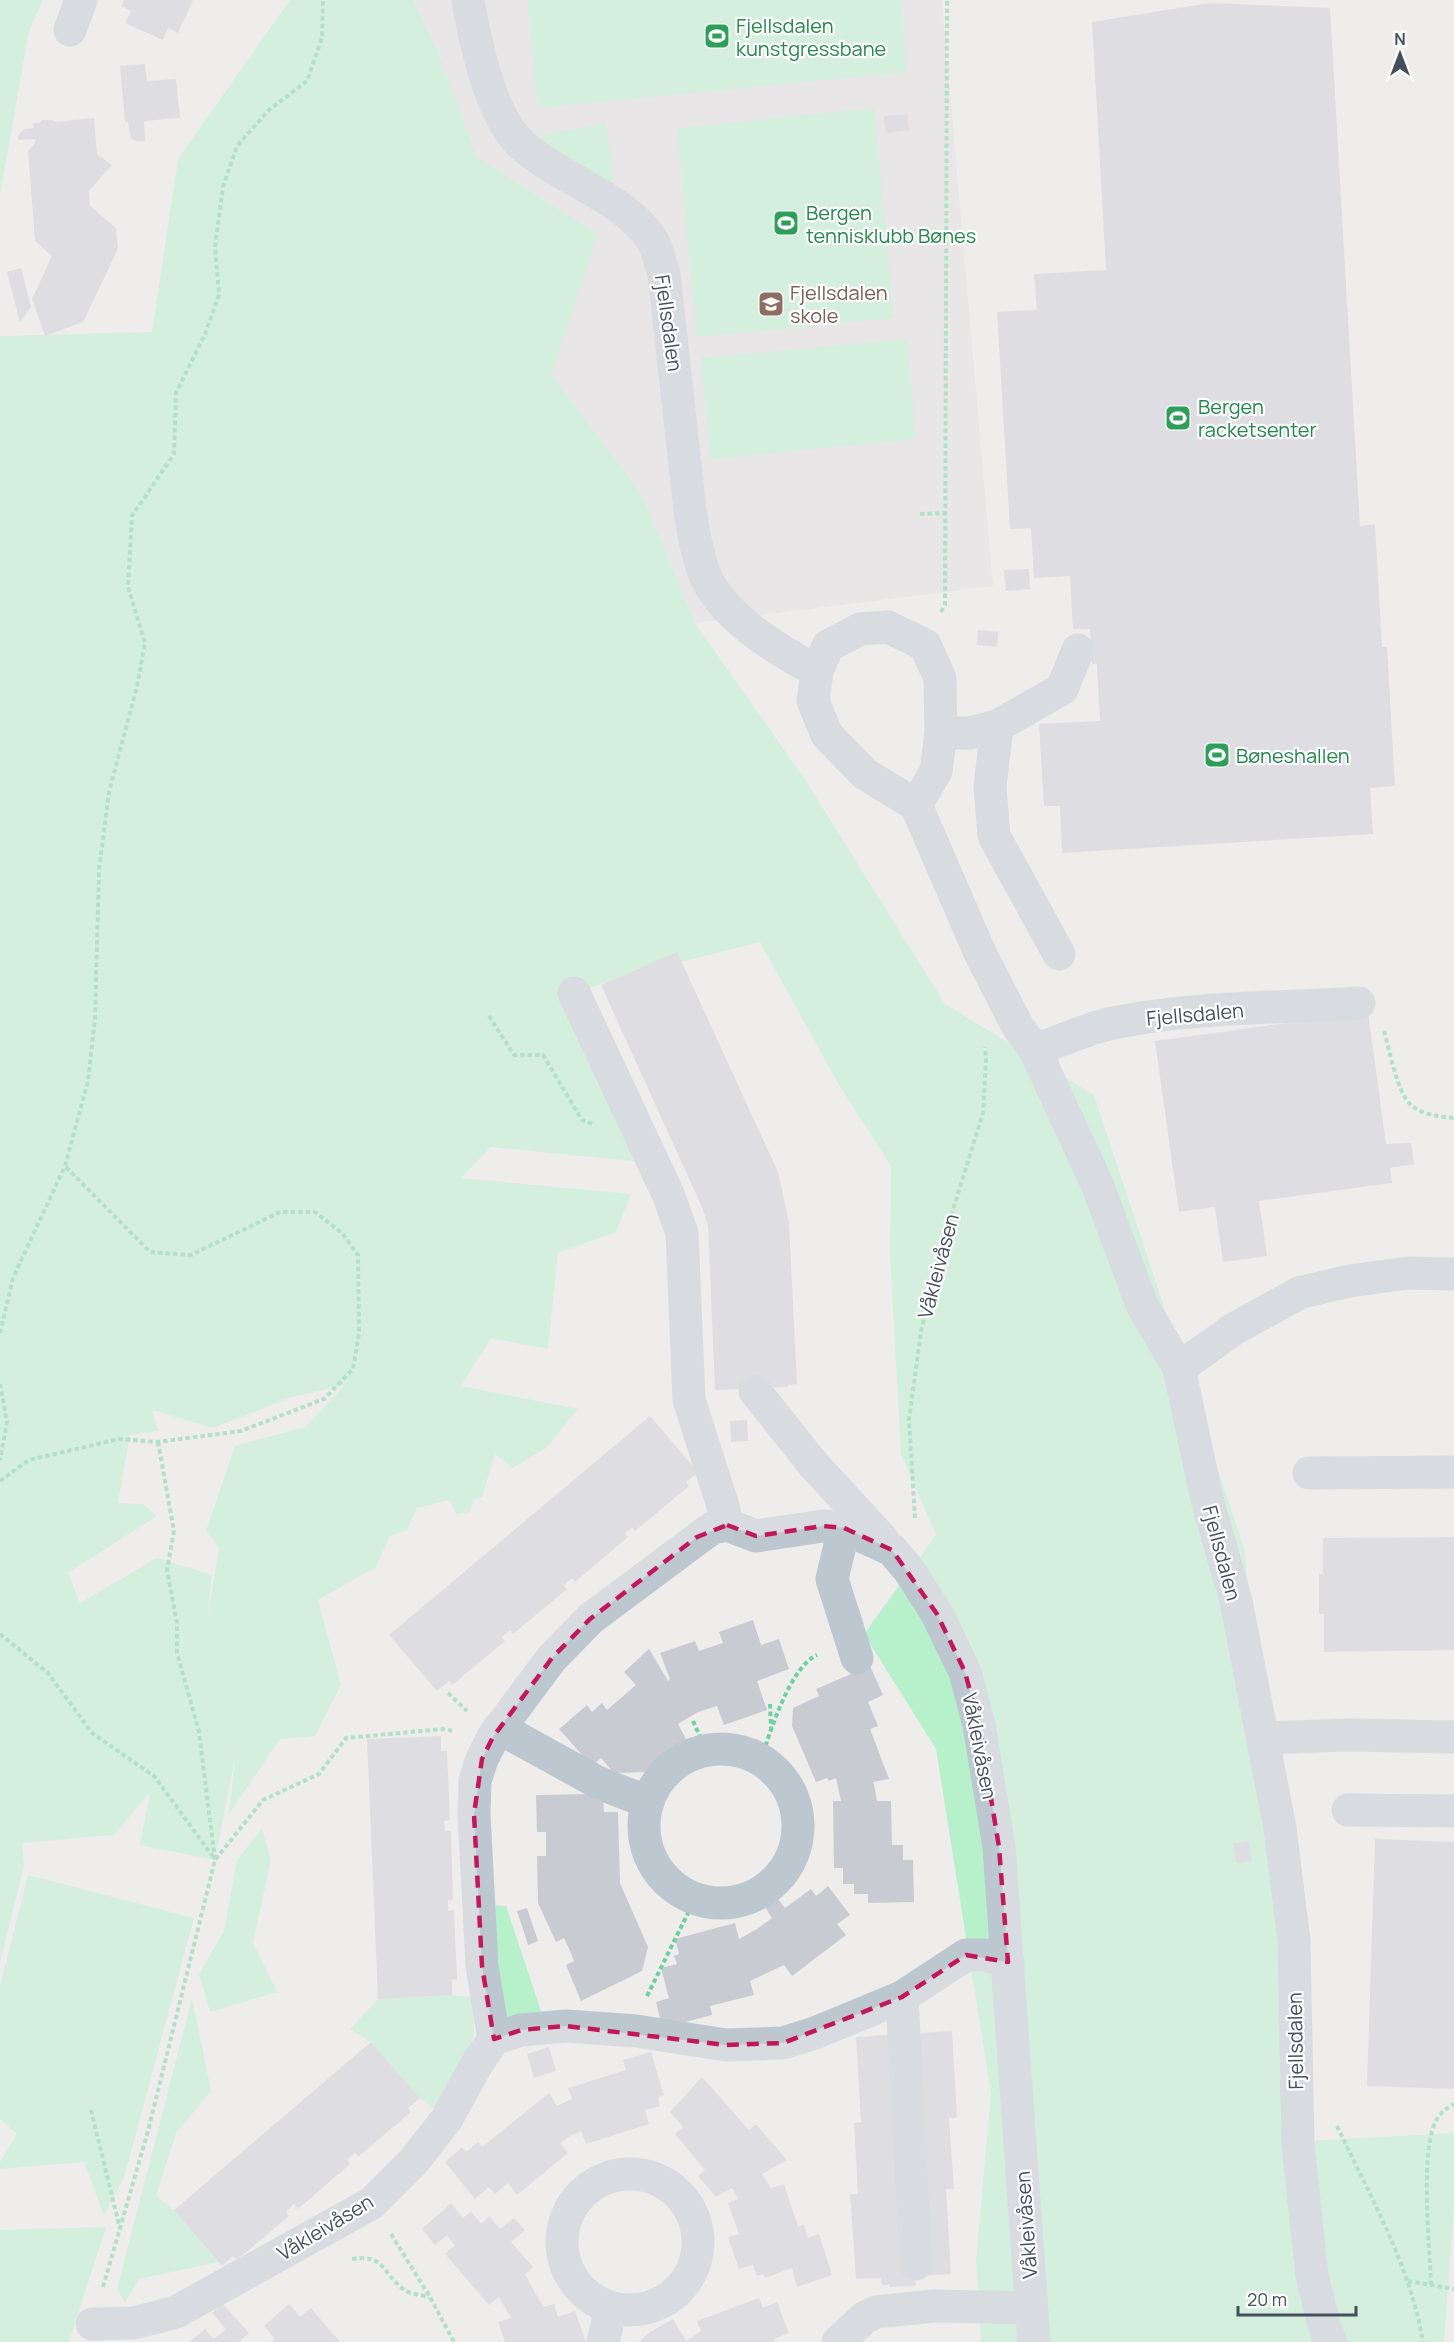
<svg xmlns="http://www.w3.org/2000/svg" width="1454" height="2342" font-family="Manrope,sans-serif">
	<style>
		.education { fill: #e0ddde }
		.green { fill: #b6f1cc; fill-rule: evenodd }
		.building { fill: #c9cbd2 }
		.lines { fill: none; stroke-linecap: round; stroke-linejoin: round }
		.path { stroke: #6cd19e; stroke-width: 4; stroke-dasharray: 4.5 3; stroke-linecap: butt }
		.minor { stroke: #bcc7d0; stroke-width: 33 }
		.marked { fill: none; stroke: #c2185b; stroke-width: 4.5; stroke-dasharray: 12 8; stroke-linejoin: round }
		.labels { text-anchor: middle; dominant-baseline: central; stroke-width: 4.5; stroke-linejoin: round; paint-order: stroke }
		.leisure-label { font-size: 20px; fill: #27864d; stroke: #fff; text-anchor: start }
		.education-label { font-size: 20px; fill: #785e54; stroke: #fff; text-anchor: start }
		.street-label { font-size: 20px; fill: #44505b; stroke: #fff }
	</style>
	<rect width="100%" height="100%" fill="#efecec"/>
	<polygon class="education" points="413,0 942,0 993,586 695,623 642,495 551,374 598,234 477,157 438,52"/>
	<g class="green">
		<polygon points="0,0 43,0 29,31 0,195"/>
		<path d="M290 0H413L438 52 477 157 598 234 551 374 642 495 695 623 806 781 945 1004 1094 1095 1244 1548 1307 2141 1454 2133V2207L1444 2342H981L976 2260 991 2094 936 1749 864 1634 936 1535 901 1454 890 1254 891 1166 839 1085 760 942 619 978 574 993 653 1163 491 1147 461 1178 631 1194 616 1232 558 1253 548 1349 491 1338 461 1386 578 1409 546 1448 512 1468 495 1454 482 1497 473 1500 470 1512 456 1514 450 1500 417 1508 407 1530 390 1536 376 1567 318 1600 341 1685 315 1736 280 1739 229 1814 236 1753 215 1860 140 1845 150 1792 114 1835 22 1843 24 1866 0 1963V336L152 332 178 159ZM345 1385 305 1427 235 1446 206 1531 219 1548 208 1616 212 1575 157 1558 80 1603 68 1573 157 1516 143 1504 118 1503 130 1435 158 1431 152 1410 213 1428 292 1397Z"/>
		<polygon points="527,0 900,0 907,72 538,108"/>
		<polygon points="874,108 894,318 697,337 677,128"/>
		<polygon points="606,123 615,193 549,156 541,135"/>
		<polygon points="907,339 916,439 711,459 701,358"/>
		<polygon points="262,1829 271,1860 253,1943 277,1992 210,2012 199,1974 224,1931 237,1860"/>
		<polygon points="28,1875 194,1918 124,2178 104,2216 84,2162 0,2169 0,2162 17,2134 0,2119 0,1986"/>
		<polygon points="490,1905 506,1906 543,2017 512,2020 499,2012"/>
		<polygon points="452,1995 473,1997 474,2034 465,2068 436,2110 420,2098 371,2042 350,2029 378,1999"/>
		<polygon points="192,1998 211,2091 176,2133 156,2196 174,2210 218,2262 139,2279 125,2303 117,2289"/>
		<polygon points="106,2227 69,2342 0,2342 0,2230"/>
	</g>
	<g class="building">
		<polygon points="124,0 193,0 178,33 168,28 163,40 125,23 131,11 121,6"/>
		<polygon points="1210,3 1330,8 1360,526 1375,524 1382,647 1387,647 1395,786 1370,788 1373,834 1062,853 1060,806 1044,806 1039,724 1100,721 1097,664 1092,664 1090,629 1073,629 1070,576 1034,578 1031,528 1010,529 997,312 1037,310 1034,274 1106,270 1092,22"/>
		<polygon points="145,64 147,81 176,79 180,118 144,121 145,141 136,141 131,139 128,122 125,122 120,66"/>
		<polygon points="907,114 909,130 886,133 884,116"/>
		<polygon points="94,118 97,154 112,165 89,191 90,206 116,228 118,249 83,322 45,336 32,299 52,256 35,241 28,151 35,143 35,139 18,140 18,136 24,129 34,128 33,123 39,123 42,120 52,120 56,122"/>
		<polygon points="21,268 31,307 20,322 7,272"/>
		<polygon points="1029,569 1030,589 1006,591 1004,570"/>
		<polygon points="978,630 998,632 997,647 977,645"/>
		<polygon points="677,952 778,1172 789,1222 797,1384 788,1385 788,1387 715,1390 708,1225 702,1207 601,985"/>
		<polygon points="1368,1012 1386,1144 1411,1143 1414,1164 1390,1168 1392,1183 1259,1201 1267,1256 1223,1262 1215,1207 1179,1212 1155,1041"/>
		<polygon points="650,1416 698,1472 686,1482 689,1486 635,1531 632,1528 625,1533 628,1537 575,1582 572,1578 564,1585 567,1589 513,1634 510,1630 502,1637 505,1641 452,1685 449,1681 437,1691 389,1635"/>
		<polygon points="747,1420 748,1441 731,1442 730,1421"/>
		<polygon points="1454,1537 1454,1650 1324,1652 1324,1614 1319,1614 1319,1574 1323,1574 1323,1538"/>
		<polygon points="753,1620 761,1645 779,1639 789,1669 757,1681 767,1710 724,1725 717,1706 698,1712 678,1724 686,1739 649,1772 614,1773 601,1758 592,1766 559,1729 587,1705 592,1712 602,1703 607,1710 636,1685 624,1672 649,1649 668,1681 670,1679 660,1653 695,1641 699,1651 723,1643 719,1632"/>
		<polygon points="870,1666 883,1695 868,1702 878,1726 870,1729 889,1779 873,1782 874,1784 877,1801 891,1801 892,1845 903,1845 903,1860 913,1860 914,1902 868,1903 868,1894 854,1894 854,1884 843,1884 843,1868 834,1868 833,1801 841,1801 836,1778 829,1781 827,1778 816,1782 792,1726 793,1708 819,1696 816,1689"/>
		<polygon points="441,1736 441,1751 447,1751 450,1820 444,1821 445,1831 451,1831 453,1900 448,1900 448,1911 454,1910 457,1979 452,1980 452,1995 378,1999 367,1739"/>
		<polygon points="592,1794 603,1797 604,1812 618,1812 620,1883 648,1947 642,1971 581,2001 566,1965 574,1961 570,1951 564,1938 556,1942 538,1903 537,1856 546,1856 546,1832 537,1832 536,1795"/>
		<polygon points="1375,1839 1454,1842 1454,2089 1367,2086"/>
		<polygon points="1249,1841 1252,1861 1236,1863 1233,1843"/>
		<polygon points="828,1886 850,1915 837,1924 846,1935 792,1976 784,1965 750,1981 754,1995 710,2006 712,2015 678,2024 661,2022 656,2002 669,1998 661,1968 677,1964 674,1956 679,1954 675,1939 735,1923 739,1939 757,1929 772,1918 763,1904 775,1895 785,1908 811,1889 816,1896"/>
		<polygon points="527,1908 538,1941 528,1945 517,1911"/>
		<polygon points="952,2031 957,2118 949,2118 954,2189 946,2189 951,2274 915,2276 916,2286 889,2287 889,2285 882,2285 881,2278 856,2279 850,2194 858,2194 854,2123 861,2122 856,2037"/>
		<polygon points="371,2042 420,2098 408,2108 411,2112 358,2157 355,2153 347,2160 350,2164 298,2209 294,2204 286,2212 289,2216 237,2260 233,2256 222,2266 174,2210"/>
		<polygon points="549,2047 556,2071 534,2078 527,2054"/>
		<polygon points="651,2052 664,2095 658,2097 660,2106 645,2110 649,2124 586,2144 581,2131 572,2135 560,2143 568,2153 517,2195 508,2183 495,2194 489,2187 475,2199 445,2162 462,2147 466,2152 478,2142 482,2147 549,2093 557,2106 572,2099 568,2088 626,2070 623,2060"/>
		<polygon points="702,2077 749,2130 756,2124 787,2160 762,2174 771,2188 784,2184 798,2227 804,2224 808,2238 819,2234 832,2275 797,2287 792,2268 765,2278 763,2274 757,2276 753,2265 739,2269 728,2237 739,2234 728,2203 738,2199 732,2188 716,2197 698,2176 705,2170 675,2134 683,2127 670,2112"/>
		<polygon points="451,2203 463,2218 471,2211 481,2224 489,2216 500,2229 514,2218 525,2230 511,2242 533,2267 525,2274 534,2291 544,2307 554,2304 558,2317 575,2311 586,2342 505,2342 498,2322 511,2318 499,2297 489,2305 445,2254 455,2245 447,2235 435,2245 422,2229"/>
		<polygon points="759,2298 763,2308 777,2302 789,2333 774,2339 775,2342 639,2342 650,2332 673,2319 686,2341 701,2331 697,2321"/>
		<polygon points="223,2304 249,2333 239,2342 189,2342 205,2329 214,2339 226,2329 212,2313"/>
		<polygon points="289,2304 300,2317 311,2308 340,2342 271,2342 275,2339 264,2326"/>
	</g>
	<g class="lines">
		<g class="path">
			<polyline points="920,514 945,513"/>
			<polyline points="941,612 945,605 947,0"/>
			<polyline points="489,1016 514,1055 543,1055 582,1120 595,1125"/>
			<path d="M1384 1031C1390 1051 1396 1088 1409 1103 1418 1114 1440 1117 1454 1118"/>
			<polyline points="0,1333 13,1278 65,1166 88,1081 95,1018 99,870 109,792 137,686 145,643 128,587 132,516 174,454 176,393 205,334 219,295 215,247 223,187 237,146 269,110 307,81 322,38 323,0"/>
			<polyline points="0,1384 7,1422 0,1460"/>
			<polyline points="158,1442 174,1531 167,1570 177,1623 177,1653 199,1732 215,1860"/>
			<polyline points="0,1481 29,1460 119,1439 158,1442 241,1431 324,1399 353,1369 359,1333 358,1255 342,1233 315,1212 280,1212 191,1255 150,1252 65,1166"/>
			<polyline points="915,1518 909,1420 921,1331 947,1229 983,1113 986,1060 985,1047"/>
			<polyline points="0,1634 48,1673 92,1733 154,1776 214,1858"/>
			<polyline points="448,1693 467,1711"/>
			<polyline points="770,1704 771,1728"/>
			<polyline points="693,1721 706,1750"/>
			<path d="M761 1760C770 1732 790 1667 817 1655"/>
			<polyline points="647,1996 695,1899"/>
			<polyline points="91,2110 120,2229"/>
			<path d="M1337 2126C1370 2196 1410 2265 1423 2342"/>
			<polyline points="391,2234 430,2297 454,2342"/>
			<path d="M352 2259C384 2254 381 2271 402 2288 408 2294 421 2295 429 2297"/>
			<polyline points="1408,2281 1454,2289"/>
			<path d="M1431 2285C1430 2247 1419 2149 1437 2119 1441 2112 1447 2108 1454 2104"/>
			<polyline points="103,2287 148,2131 215,1860 263,1800 319,1774 346,1738 443,1729 454,1731"/>
		</g>
		<g class="minor">
			<path d="M468 0C475 42 490 115 522 145 558 178 626 198 652 240 658 249 660 263 664 274L690 510C693 532 697 553 704 573 722 617 777 650 817 671"/>
			<polyline points="70,30 81,0"/>
			<polyline points="997,726 990,787 994,836 1059,954"/>
			<polyline points="941,733 970,733 997,726 1062,689 1078,650"/>
			<polyline points="916,805 936,771 941,733 940,678 925,645 888,627 860,629 828,646 817,671 813,701 827,735 865,774 916,805 980,953 1018,1027 1035,1050 1097,1184 1142,1305 1179,1368 1207,1499 1236,1601 1280,1828 1294,1941 1298,2144 1312,2276 1325,2328 1331,2342"/>
			<polyline points="574,993 668,1194 682,1233 689,1400 723,1506 727,1525"/>
			<path d="M1035 1050C1061 1041 1085 1029 1113 1023 1190 1007 1279 1008 1359 1003"/>
			<polyline points="1179,1368 1234,1329 1299,1293 1349,1281 1408,1273 1453,1274"/>
			<polyline points="755,1391 813,1464 883,1540"/>
			<polyline points="1309,1473 1454,1472"/>
			<polyline points="844,1528 832,1579 857,1658"/>
			<polyline points="499,1728 599,1783 648,1802"/>
			<polyline points="1263,1738 1348,1735 1454,1737"/>
			<circle cx="721" cy="1826" r="77"/>
			<polyline points="1348,1810 1454,1811"/>
			<polyline points="902,1997 916,2264"/>
			<polyline points="494,2039 482,1966 474,1814 475,1781 482,1759 493,1737 552,1658 590,1619 712,1528 727,1525 756,1536 823,1526 844,1528 892,1550 909,1570 937,1614 965,1672 979,1725 999,1847 1034,2342"/>
			<circle cx="630" cy="2242" r="68"/>
			<polyline points="92,2324 134,2323 176,2312 372,2203 413,2162 446,2120 478,2062 494,2039 521,2030 566,2026 636,2031 726,2045 783,2043 815,2033 902,1997 966,1955 985,1955 1008,1962"/>
			<polyline points="603,2342 611,2308"/>
			<polyline points="838,2342 864,2318 876,2312 934,2306 1031,2308"/>
		</g>
	</g>
	<path d="M0 0H1454V2342H0ZM727 1525 756 1536 823 1526 844 1528 892 1550 937 1614 965 1672 979 1725 999 1847 1008 1962 966 1955 902 1997 783 2043 726 2045 566 2026 521 2030 494 2039 482 1966 474 1814 482 1759 493 1737 552 1658 590 1619 697 1537Z" fill="#efecec" fill-opacity=".55" fill-rule="evenodd"/>
	<path class="marked" d="M727 1525 756 1536 823 1526 844 1528 892 1550 937 1614 965 1672 979 1725 999 1847 1008 1962 966 1955 902 1997 783 2043 726 2045 566 2026 521 2030 494 2039 482 1966 474 1814 482 1759 493 1737 552 1658 590 1619 697 1537Z"/>
	<defs>
		<g id="stadium-square" transform="scale(1.35)"><rect x="-9" y="-9" width="18" height="18" rx="4" fill="#2e9e5b" stroke="#fff"/><path d="M0-5a6.5 5 0 1 0 0 10a6.5 5 0 1 0 0-10ZM-3.5-1.8h7v3.6h-7Z" fill="#fff"/></g>
		<g id="school-square" transform="scale(1.35)"><rect x="-9" y="-9" width="18" height="18" rx="4" fill="#8d6e63" stroke="#fff"/><path d="M0-5L7-2L0 1L-7-2ZM-4 1L0 2.5L4 1V4Q0 6-4 4Z" fill="#fff"/></g>
	</defs>
	<g fill-rule="evenodd">
		<use href="#stadium-square" x="717" y="36"/>
		<use href="#stadium-square" x="786" y="223"/>
		<use href="#school-square" x="771" y="304"/>
		<use href="#stadium-square" x="1178" y="418"/>
		<use href="#stadium-square" x="1217" y="755"/>
	</g>
	<g class="labels">
		<g class="leisure-label">
			<text x="736" y="25">Fjellsdalen<tspan x="736" dy="23">kunstgressbane</tspan></text>
			<text x="806" y="212">Bergen<tspan x="806" dy="23">tennisklubb Bønes</tspan></text>
			<text x="1198" y="406">Bergen<tspan x="1198" dy="23">racketsenter</tspan></text>
			<text x="1236" y="755">Bøneshallen</text>
		</g>
		<g class="education-label">
			<text x="790" y="292">Fjellsdalen<tspan x="790" dy="23">skole</tspan></text>
		</g>
		<g class="street-label">
			<text transform="translate(669 323) rotate(82)">Fjellsdalen</text>
			<text transform="translate(1195 1014) rotate(-5)">Fjellsdalen</text>
			<text transform="translate(938 1266) rotate(-75)">Våkleivåsen</text>
			<text transform="translate(1222 1553) rotate(75)">Fjellsdalen</text>
			<text transform="translate(980 1746) rotate(79)">Våkleivåsen</text>
			<text transform="translate(1295 2041) rotate(-91)">Fjellsdalen</text>
			<text transform="translate(1026 2225) rotate(-94)">Våkleivåsen</text>
			<text transform="translate(325 2227) rotate(-31)">Våkleivåsen</text>
		</g>
	</g>
	<g transform="translate(1400 54)" stroke="#ffffff" stroke-width="4.5" paint-order="stroke">
	<path d="M0-4.5L10 22L0 15L-10 22Z" fill="#44505b"/>
	<text y="-9" font-size="16" font-weight="bold" text-anchor="middle" fill="#44505b">N</text>
	</g>
	<path d="M1238 2306v9h118v-9" fill="none" stroke="#44505b" stroke-width="3"/>
	<text x="1247" y="2306" font-size="18" fill="#44505b" stroke="#ffffff" stroke-width="4.5" paint-order="stroke">20 m</text>
</svg>
